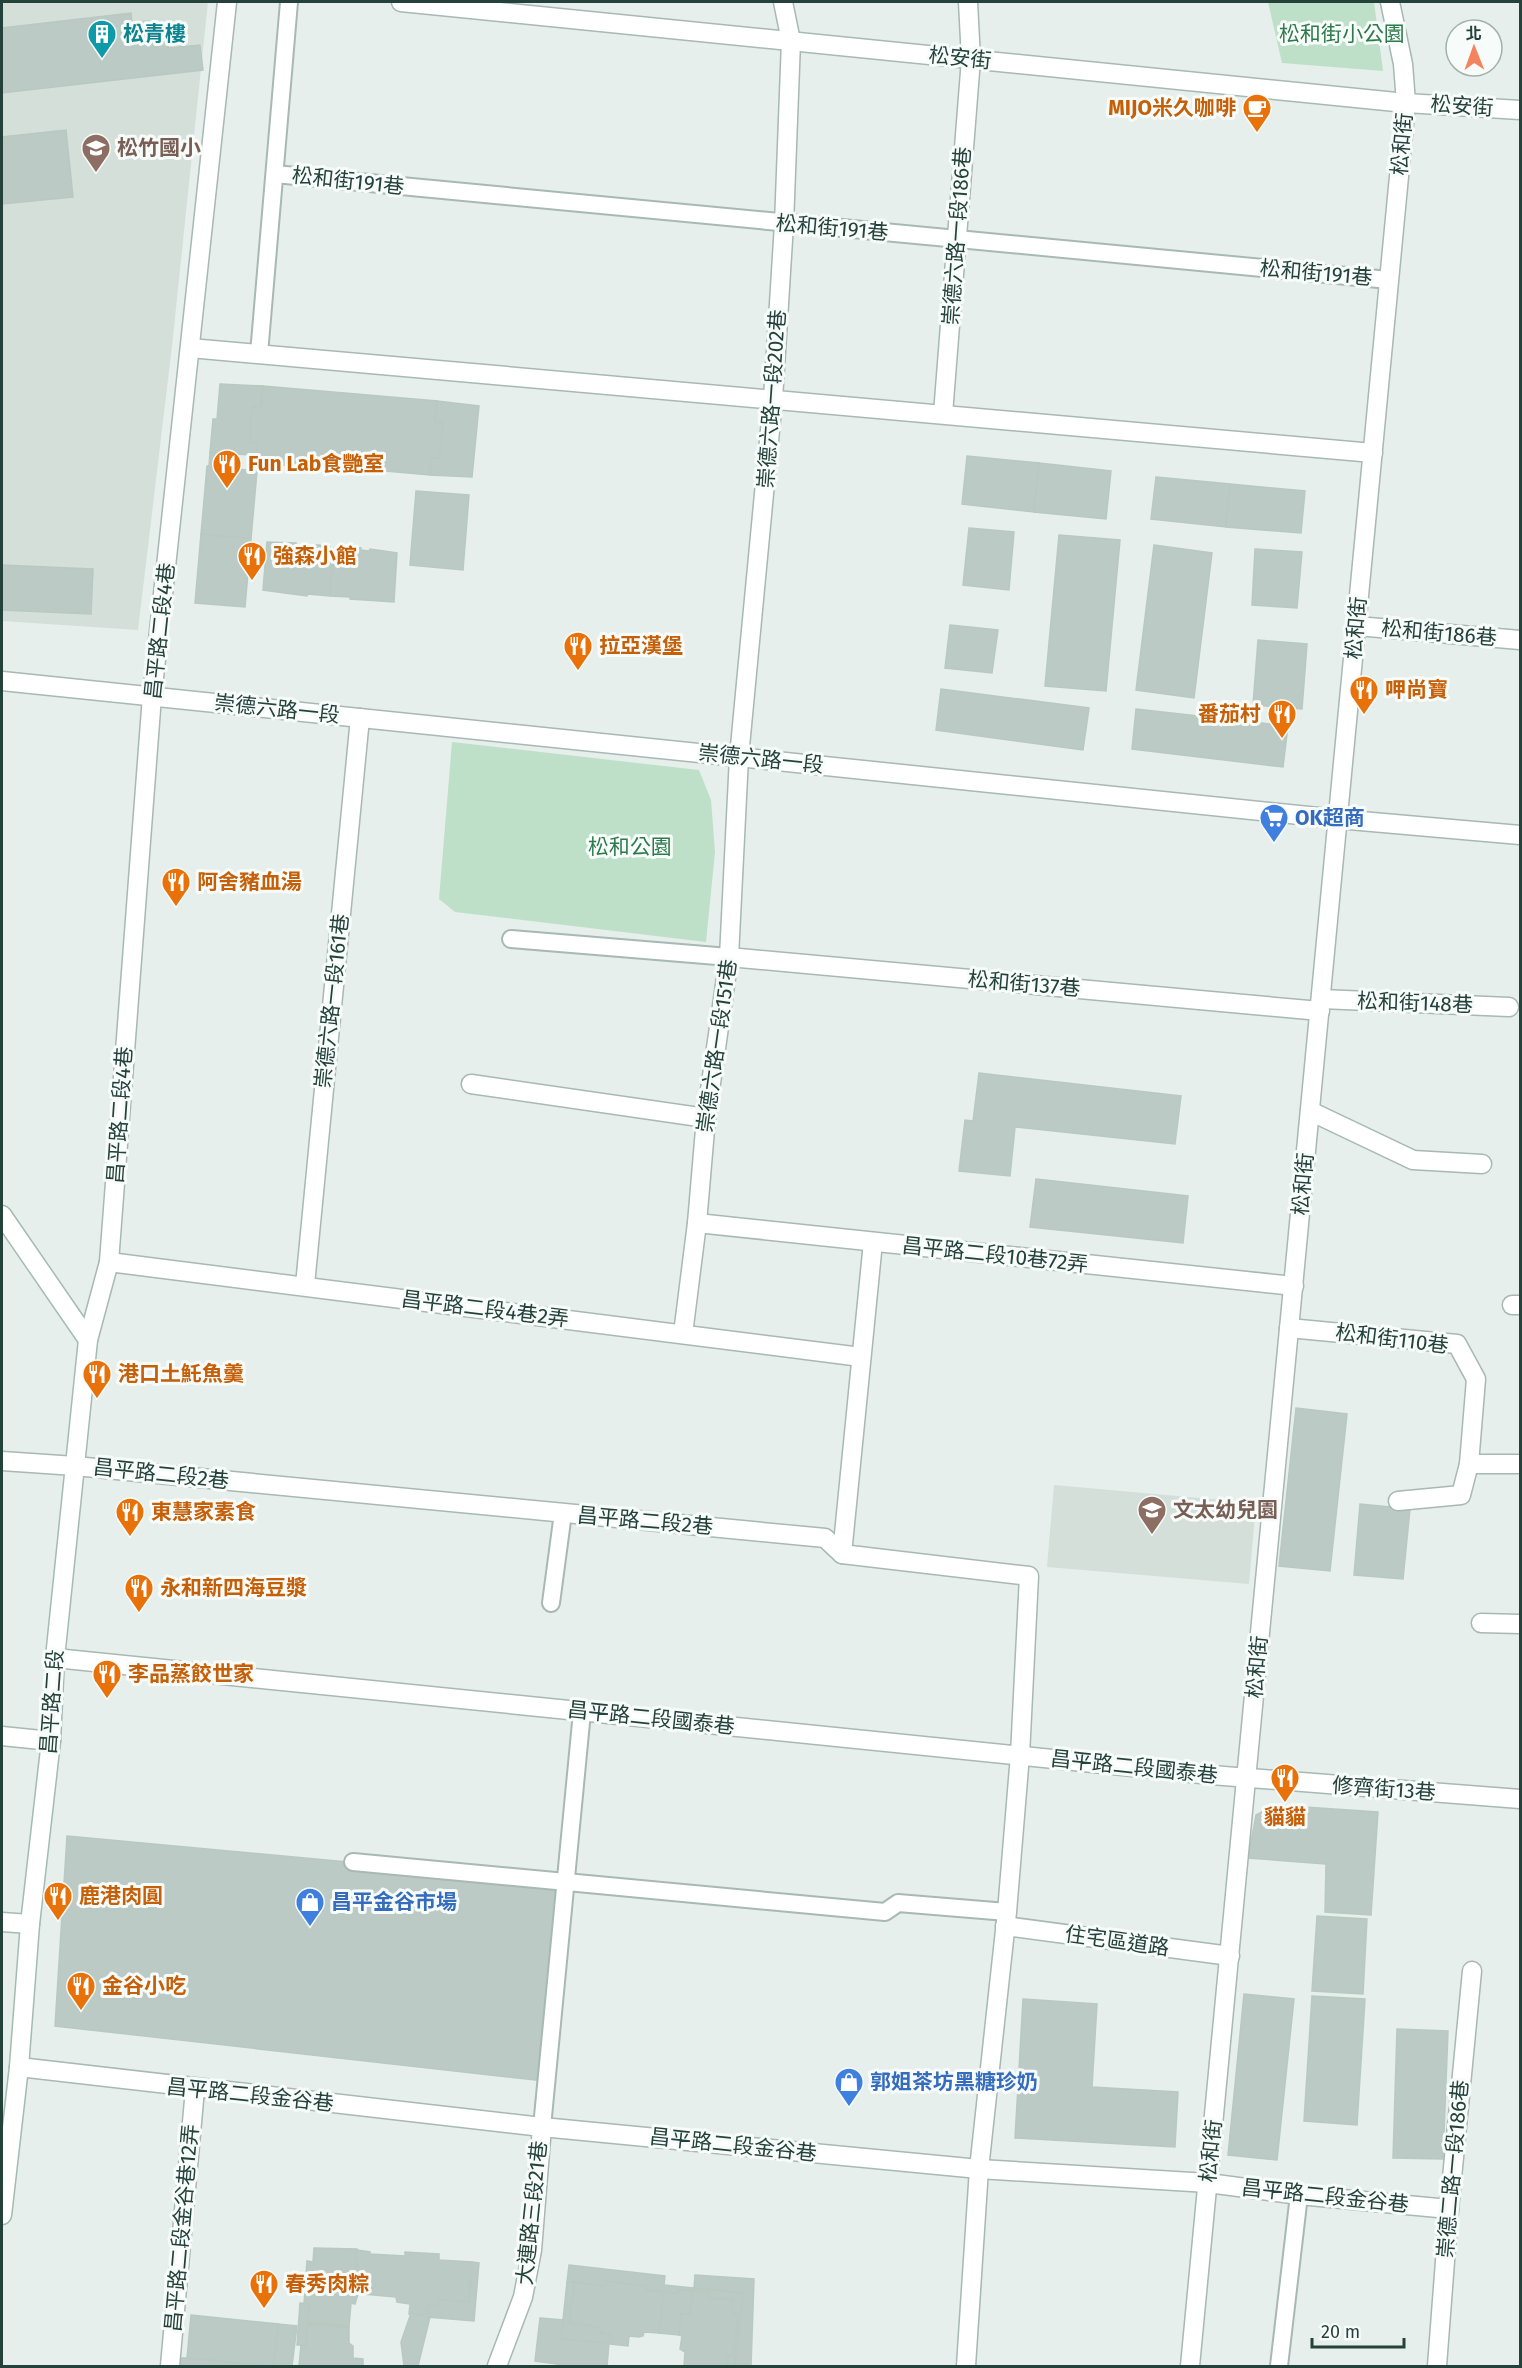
<svg xmlns="http://www.w3.org/2000/svg" width="1522" height="2368" font-family="'Fira Sans','Noto Sans TC',sans-serif">
	<style>
		.built { fill: #d4dfda }
		.green { fill: #bfe0c8 }
		.building { fill: #bbcac4; stroke: #b8c9c2; stroke-width: 1.5 }
		.lines { fill: none; stroke-linecap: round; stroke-linejoin: round }
		.lane-casing { stroke: #a8b8b2; stroke-width: 20 }
		.street-casing { stroke: #a8b8b2; stroke-width: 21 }
		.secondary-casing { stroke: #a4bbb3; stroke-width: 21 }
		.lane { stroke: #fff; stroke-width: 16 }
		.street { stroke: #fff; stroke-width: 18 }
		.secondary { stroke: #fff; stroke-width: 18 }
		.labels { text-anchor: middle; dominant-baseline: central; stroke-width: 6; stroke-linejoin: round; paint-order: stroke }
		.culture-label { font-size: 21px; font-weight: bold; fill: #0d838f; stroke: #f7fbf9; text-anchor: start }
		.park-label { font-size: 21px; fill: #2d7a4b; stroke: #f7fbf9 }
		.street-label { font-size: 21px; fill: #24423a; stroke: #f7fbf9 }
		.food-label { font-size: 21px; font-weight: bold; fill: #c56008; stroke: #f7fbf9; text-anchor: start }
		.education-label { font-size: 21px; font-weight: bold; fill: #785e54; stroke: #f7fbf9; text-anchor: start }
		.shop-label { font-size: 21px; font-weight: bold; fill: #366cbe; stroke: #f7fbf9; text-anchor: start }
	</style>
	<rect width="100%" height="100%" fill="#e6efeb"/>
	<g class="built">
		<polygon points="2,2 208,2 172,346 138,630 2,621"/>
		<polygon points="1054,1485 1256,1503 1249,1584 1047,1567"/>
	</g>
	<g class="green">
		<polygon points="1268,2 1374,2 1383,71 1282,63"/>
		<polygon points="452,742 699,770 711,800 715,852 706,942 455,912 439,899"/>
	</g>
	<g class="building">
		<polygon points="131,13 132,22 151,21 152,37 167,36 168,48 200,45 203,70 2,93 2,28"/>
		<polygon points="66,130 73,197 2,204 2,137"/>
		<polygon points="220,384 263,386 261,408 252,407 250,442 258,443 256,460 250,459 250,455 210,452 213,419 217,419"/>
		<polygon points="263,386 437,401 435,422 443,423 440,458 431,458 430,475 293,463 293,466 270,464 270,461 256,460 258,443 250,442 252,407 261,408"/>
		<polygon points="437,401 479,406 472,477 430,475 431,458 440,458 443,423 435,422"/>
		<polygon points="210,452 235,454 234,469 209,467"/>
		<polygon points="967,456 1039,463 1034,512 962,504"/>
		<polygon points="1039,463 1111,471 1106,519 1034,512"/>
		<polygon points="207,466 257,471 251,539 201,534"/>
		<polygon points="1156,477 1230,484 1226,527 1151,519"/>
		<polygon points="1230,484 1305,491 1301,533 1226,527"/>
		<polygon points="416,491 469,495 463,570 410,565"/>
		<polygon points="969,528 1014,532 1009,590 963,585"/>
		<polygon points="201,534 251,539 245,607 195,603"/>
		<polygon points="1059,535 1120,540 1106,691 1045,686"/>
		<polygon points="267,542 296,543 296,545 319,545 334,548 330,596 307,594 307,596 263,590"/>
		<polygon points="1154,545 1212,553 1194,698 1136,690"/>
		<polygon points="346,546 361,548 361,550 369,551 370,549 397,553 394,602 350,599 350,597 330,596 334,548 346,549"/>
		<polygon points="1255,549 1302,552 1297,608 1252,605"/>
		<polygon points="2,565 93,569 91,614 2,610"/>
		<polygon points="950,625 998,630 992,673 945,668"/>
		<polygon points="1258,640 1307,644 1302,709 1253,705"/>
		<polygon points="941,689 1089,708 1083,750 936,730"/>
		<polygon points="1136,709 1288,726 1283,767 1132,749"/>
		<polygon points="979,1073 1181,1096 1175,1144 1015,1127 1010,1176 959,1171 965,1120 973,1121"/>
		<polygon points="1036,1179 1188,1196 1183,1243 1030,1227"/>
		<polygon points="1296,1408 1347,1414 1330,1571 1279,1566"/>
		<polygon points="1360,1504 1410,1509 1403,1579 1354,1575"/>
		<polygon points="1275,1805 1378,1812 1371,1915 1325,1912 1326,1864 1248,1858 1256,1815"/>
		<polygon points="67,1836 563,1882 544,2081 55,2026"/>
		<polygon points="1317,1916 1367,1919 1363,1994 1312,1991"/>
		<polygon points="1244,1994 1294,1999 1277,2160 1228,2155"/>
		<polygon points="1312,1996 1365,1999 1357,2125 1304,2121"/>
		<polygon points="1023,1999 1097,2004 1092,2087 1178,2092 1175,2147 1015,2138"/>
		<polygon points="1397,2029 1448,2031 1443,2159 1393,2158"/>
		<polygon points="314,2248 357,2249 356,2271 365,2271 363,2294 358,2294 355,2304 351,2303 349,2326 308,2322 309,2304 304,2304 307,2261 313,2262"/>
		<polygon points="357,2250 370,2252 370,2254 405,2256 405,2252 439,2254 439,2260 472,2262 469,2302 439,2300 437,2306 428,2306 427,2315 409,2314 410,2304 397,2302 396,2297 363,2294 365,2271 356,2271"/>
		<polygon points="472,2262 479,2263 474,2321 427,2317 428,2306 437,2306 439,2300 469,2302"/>
		<polygon points="569,2265 665,2276 664,2285 743,2293 735,2366 727,2366 728,2356 733,2356 738,2314 732,2313 733,2300 708,2298 708,2292 678,2290 678,2294 646,2290 646,2286 606,2281 605,2286 567,2282"/>
		<polygon points="695,2275 754,2279 751,2366 735,2366 743,2293 694,2288"/>
		<polygon points="606,2281 646,2286 646,2290 664,2292 659,2333 644,2332 643,2336 639,2337 629,2336 628,2346 611,2344 612,2335 601,2333 599,2327 569,2323 574,2282 605,2286"/>
		<polygon points="567,2282 574,2282 569,2323 599,2327 601,2333 612,2335 611,2344 561,2339"/>
		<polygon points="678,2290 693,2291 690,2315 681,2314 679,2335 659,2333 664,2292 678,2294"/>
		<polygon points="693,2291 708,2292 708,2298 733,2300 732,2313 738,2314 733,2356 728,2356 727,2366 684,2366 685,2352 680,2349 682,2336 679,2335 681,2314 690,2315"/>
		<polygon points="300,2303 309,2304 308,2322 349,2326 349,2328 308,2324 306,2345 297,2345"/>
		<polygon points="411,2313 430,2317 418,2366 404,2366 401,2342"/>
		<polygon points="191,2315 278,2324 274,2366 187,2358"/>
		<polygon points="540,2318 563,2320 561,2339 609,2343 607,2366 557,2366 557,2364 535,2361"/>
		<polygon points="278,2324 297,2326 292,2366 274,2366"/>
		<polygon points="308,2324 349,2328 349,2343 353,2346 353,2358 363,2359 363,2366 299,2366 301,2345 306,2345"/>
		<polygon points="181,2358 187,2358 262,2366 181,2366"/>
	</g>
	<g class="lines">
		<g class="lane-casing">
			<g id="lane">
				<polyline points="275,174 1389,280"/>
				<polyline points="259,354 289,2"/>
				<polyline points="511,939 729,957"/>
				<polyline points="551,1603 563,1513"/>
				<polyline points="353,1862 885,1912 898,1903 1007,1912"/>
				<polyline points="542,2127 582,1712"/>
				<polyline points="1279,2366 1299,2195"/>
			</g>
		</g>
		<g class="street-casing">
			<g id="street">
				<polyline points="401,2 1406,103 1520,110"/>
				<polyline points="190,348 1373,453"/>
				<polyline points="943,414 971,59 968,2"/>
				<polyline points="1357,626 1520,640"/>
				<polyline points="2,681 1338,819 1520,835"/>
				<polyline points="729,957 1320,1011"/>
				<polyline points="1321,999 1509,1007"/>
				<polyline points="471,1084 706,1118"/>
				<polyline points="1310,1111 1413,1160 1482,1164"/>
				<polyline points="697,1223 1294,1286"/>
				<polyline points="109,1262 861,1357"/>
				<polyline points="305,1285 360,718"/>
				<polyline points="1512,1305 1520,1305"/>
				<polyline points="1289,1328 1457,1344 1476,1379 1469,1464 1461,1495 1398,1501"/>
				<polyline points="683,1334 697,1223 706,1118 729,957 739,757 773,399 784,224 791,41 783,2"/>
				<polyline points="88,1340 109,1262 152,696 227,2"/>
				<polyline points="2,1461 75,1466 825,1538 842,1554 1029,1576 1020,1755 1007,1912 979,2169 966,2366"/>
				<polyline points="1469,1464 1520,1464"/>
				<polyline points="842,1554 873,1242"/>
				<polyline points="1481,1623 1520,1624"/>
				<polyline points="55,1658 1211,1775 1520,1799"/>
				<polyline points="2,1736 51,1741"/>
				<polyline points="2,1922 30,1924"/>
				<polyline points="1005,1926 1230,1956"/>
				<polyline points="19,2067 542,2127 979,2169 1208,2183 1299,2195 1449,2209"/>
				<polyline points="170,2366 195,2089"/>
				<polyline points="497,2366 523,2297 532,2250 542,2127"/>
				<polyline points="1190,2366 1406,103 1403,64 1390,2"/>
				<polyline points="1437,2366 1449,2209 1472,1971"/>
			</g>
		</g>
		<g class="secondary-casing">
			<polyline id="secondary" points="2,1215 88,1340 55,1658 51,1741 30,1924 19,2067 2,2215"/>
		</g>
		<use href="#lane" class="lane"/>
		<use href="#street" class="street"/>
		<use href="#secondary" class="secondary"/>
	</g>
	<defs>
		<g id="building-pin" transform="scale(1.5)"><path d="M0 17L-7.5 6A9.5 9.5 0 1 1 7.5 6Z" fill="#0f9aa8" stroke="#f7fbf9"/><path d="M-4-6H4V6H1V3H-1V6H-4ZM-2.5-4.3h1.7v1.8h-1.7ZM.8-4.3h1.7v1.8H.8ZM-2.5-1h1.7V.8h-1.7ZM.8-1h1.7V.8H.8Z" fill="#fff"/></g>
		<g id="cafe-pin" transform="scale(1.5)"><path d="M0 17L-7.5 6A9.5 9.5 0 1 1 7.5 6Z" fill="#e8710a" stroke="#f7fbf9"/><path d="M-5.5-4.5H6V0H3Q3 3.5 0 3.5H-2.5Q-5.5 3.5-5.5 0ZM3-3.2v2h1.7v-2ZM-6 4.5H4V6H-6Z" fill="#fff"/></g>
		<g id="school-pin" transform="scale(1.5)"><path d="M0 17L-7.5 6A9.5 9.5 0 1 1 7.5 6Z" fill="#8d6e63" stroke="#f7fbf9"/><path d="M0-5L7-2L0 1L-7-2ZM-4 1L0 2.5L4 1V4Q0 6-4 4Z" fill="#fff"/></g>
		<g id="restaurant-pin" transform="scale(1.5)"><path d="M0 17L-7.5 6A9.5 9.5 0 1 1 7.5 6Z" fill="#e8710a" stroke="#f7fbf9"/><path d="M-5-6h1v4h1v-4h1v4h1v-4h1v5L-1.5 .5V6h-2V.5L-5-1ZM5-6V6H3V1.5H1.5Q1.5-4 5-6Z" fill="#fff"/></g>
		<g id="supermarket-pin" transform="scale(1.5)"><path d="M0 17L-7.5 6A9.5 9.5 0 1 1 7.5 6Z" fill="#3f7fe0" stroke="#f7fbf9"/><path d="M-6-5.5h2.5l.6 2H6L4.5 2H-2.5L-4.4-4H-6ZM-1.5 3.2a1.3 1.3 0 1 0 .1 0ZM3 3.2a1.3 1.3 0 1 0 .1 0Z" fill="#fff"/></g>
		<g id="shop-pin" transform="scale(1.5)"><path d="M0 17L-7.5 6A9.5 9.5 0 1 1 7.5 6Z" fill="#3f7fe0" stroke="#f7fbf9"/><path d="M-5-2.5h2.3a2.7 3.5 0 0 1 5.4 0H5L5.5 6h-11ZM-1.5-2.5h3a1.5 2.3 0 0 0-3 0Z" fill="#fff"/></g>
	</defs>
	<g fill-rule="evenodd">
		<use href="#building-pin" x="102" y="34"/>
		<use href="#cafe-pin" x="1257" y="108"/>
		<use href="#school-pin" x="96" y="148"/>
		<use href="#restaurant-pin" x="227" y="464"/>
		<use href="#restaurant-pin" x="252" y="556"/>
		<use href="#restaurant-pin" x="578" y="646"/>
		<use href="#restaurant-pin" x="1364" y="690"/>
		<use href="#restaurant-pin" x="1282" y="714"/>
		<use href="#supermarket-pin" x="1274" y="818"/>
		<use href="#restaurant-pin" x="176" y="882"/>
		<use href="#restaurant-pin" x="97" y="1374"/>
		<use href="#school-pin" x="1152" y="1510"/>
		<use href="#restaurant-pin" x="130" y="1512"/>
		<use href="#restaurant-pin" x="139" y="1588"/>
		<use href="#restaurant-pin" x="107" y="1674"/>
		<use href="#restaurant-pin" x="1285" y="1778"/>
		<use href="#restaurant-pin" x="58" y="1896"/>
		<use href="#shop-pin" x="310" y="1902"/>
		<use href="#restaurant-pin" x="81" y="1986"/>
		<use href="#shop-pin" x="849" y="2082"/>
		<use href="#restaurant-pin" x="264" y="2284"/>
	</g>
	<g class="labels">
		<g class="culture-label">
			<text x="123" y="34">松青樓</text>
		</g>
		<g class="park-label">
			<text x="1342" y="34">松和街小公園</text>
			<text x="630" y="847">松和公園</text>
		</g>
		<g class="street-label">
			<text transform="translate(960 58) rotate(6)">松安街</text>
			<text transform="translate(1462 106) rotate(4)">松安街</text>
			<text transform="translate(1402 144) rotate(-85)">松和街</text>
			<text transform="translate(348 181) rotate(6)">松和街191巷</text>
			<text transform="translate(832 228) rotate(5)">松和街191巷</text>
			<text transform="translate(957 236) rotate(-86)">崇德六路一段186巷</text>
			<text transform="translate(1316 273) rotate(5)">松和街191巷</text>
			<text transform="translate(772 399) rotate(-86)">崇德六路一段202巷</text>
			<text transform="translate(1356 628) rotate(-85)">松和街</text>
			<text transform="translate(160 631) rotate(-84)">昌平路二段4巷</text>
			<text transform="translate(1439 633) rotate(5)">松和街186巷</text>
			<text transform="translate(277 709) rotate(6)">崇德六路一段</text>
			<text transform="translate(761 759) rotate(6)">崇德六路一段</text>
			<text transform="translate(1024 984) rotate(5)">松和街137巷</text>
			<text transform="translate(332 1001) rotate(-84)">崇德六路一段161巷</text>
			<text transform="translate(1415 1003) rotate(2)">松和街148巷</text>
			<text transform="translate(717 1046) rotate(-82)">崇德六路一段151巷</text>
			<text transform="translate(120 1115) rotate(-86)">昌平路二段4巷</text>
			<text transform="translate(1303 1184) rotate(-85)">松和街</text>
			<text transform="translate(995 1255) rotate(6)">昌平路二段10巷72弄</text>
			<text transform="translate(485 1309) rotate(7)">昌平路二段4巷2弄</text>
			<text transform="translate(1392 1339) rotate(7)">松和街110巷</text>
			<text transform="translate(161 1474) rotate(6)">昌平路二段2巷</text>
			<text transform="translate(645 1521) rotate(5)">昌平路二段2巷</text>
			<text transform="translate(1257 1667) rotate(-85)">松和街</text>
			<text transform="translate(52 1702) rotate(-86)">昌平路二段</text>
			<text transform="translate(651 1718) rotate(6)">昌平路二段國泰巷</text>
			<text transform="translate(1134 1767) rotate(6)">昌平路二段國泰巷</text>
			<text transform="translate(1384 1789) rotate(4)">修齊街13巷</text>
			<text transform="translate(1117 1941) rotate(8)">住宅區道路</text>
			<text transform="translate(250 2095) rotate(6)">昌平路二段金谷巷</text>
			<text transform="translate(733 2145) rotate(6)">昌平路二段金谷巷</text>
			<text transform="translate(1211 2151) rotate(-84)">松和街</text>
			<text transform="translate(1453 2169) rotate(-85)">崇德二路一段186巷</text>
			<text transform="translate(1325 2196) rotate(6)">昌平路二段金谷巷</text>
			<text transform="translate(532 2213) rotate(-84)">大連路三段21巷</text>
			<text transform="translate(182 2228) rotate(-85)">昌平路二段金谷巷12弄</text>
		</g>
		<g class="food-label">
			<text x="1236" y="108" text-anchor="end">MIJO米久咖啡</text>
			<text x="248" y="464">Fun Lab食艷室</text>
			<text x="273" y="556">強森小館</text>
			<text x="599" y="646">拉亞漢堡</text>
			<text x="1385" y="690">呷尚寶</text>
			<text x="1261" y="714" text-anchor="end">番茄村</text>
			<text x="197" y="882">阿舍豬血湯</text>
			<text x="118" y="1374">港口土魠魚羹</text>
			<text x="151" y="1512">東慧家素食</text>
			<text x="160" y="1588">永和新四海豆漿</text>
			<text x="128" y="1674">李品蒸餃世家</text>
			<text x="1285" y="1817" text-anchor="middle">貓貓</text>
			<text x="79" y="1896">鹿港肉圓</text>
			<text x="102" y="1986">金谷小吃</text>
			<text x="285" y="2284">春秀肉粽</text>
		</g>
		<g class="education-label">
			<text x="117" y="148">松竹國小</text>
			<text x="1173" y="1510">文太幼兒園</text>
		</g>
		<g class="shop-label">
			<text x="1295" y="818">OK超商</text>
			<text x="331" y="1902">昌平金谷市場</text>
			<text x="870" y="2082">郭姐茶坊黑糖珍奶</text>
		</g>
	</g>
	<rect width="1522" height="2368" fill="none" stroke="#24423a" stroke-width="6"/>
	<g transform="translate(1474 48) rotate(359)"><circle r="28" fill="#f7fbf9" stroke="#a3b1ad" stroke-width="1.5"/>
	<path d="M0-4.5L10 22L0 15L-10 22Z" fill="#f4845f"/>
	<text y="-9" font-size="16" font-weight="bold" text-anchor="middle" fill="#24423a">北</text>
	</g>
	<path d="M1312 2338v9h92v-9" fill="none" stroke="#24423a" stroke-width="3"/>
	<text x="1321" y="2338" font-size="18" fill="#24423a" stroke="#f7fbf9" stroke-width="4.5" paint-order="stroke">20 m</text>
</svg>
